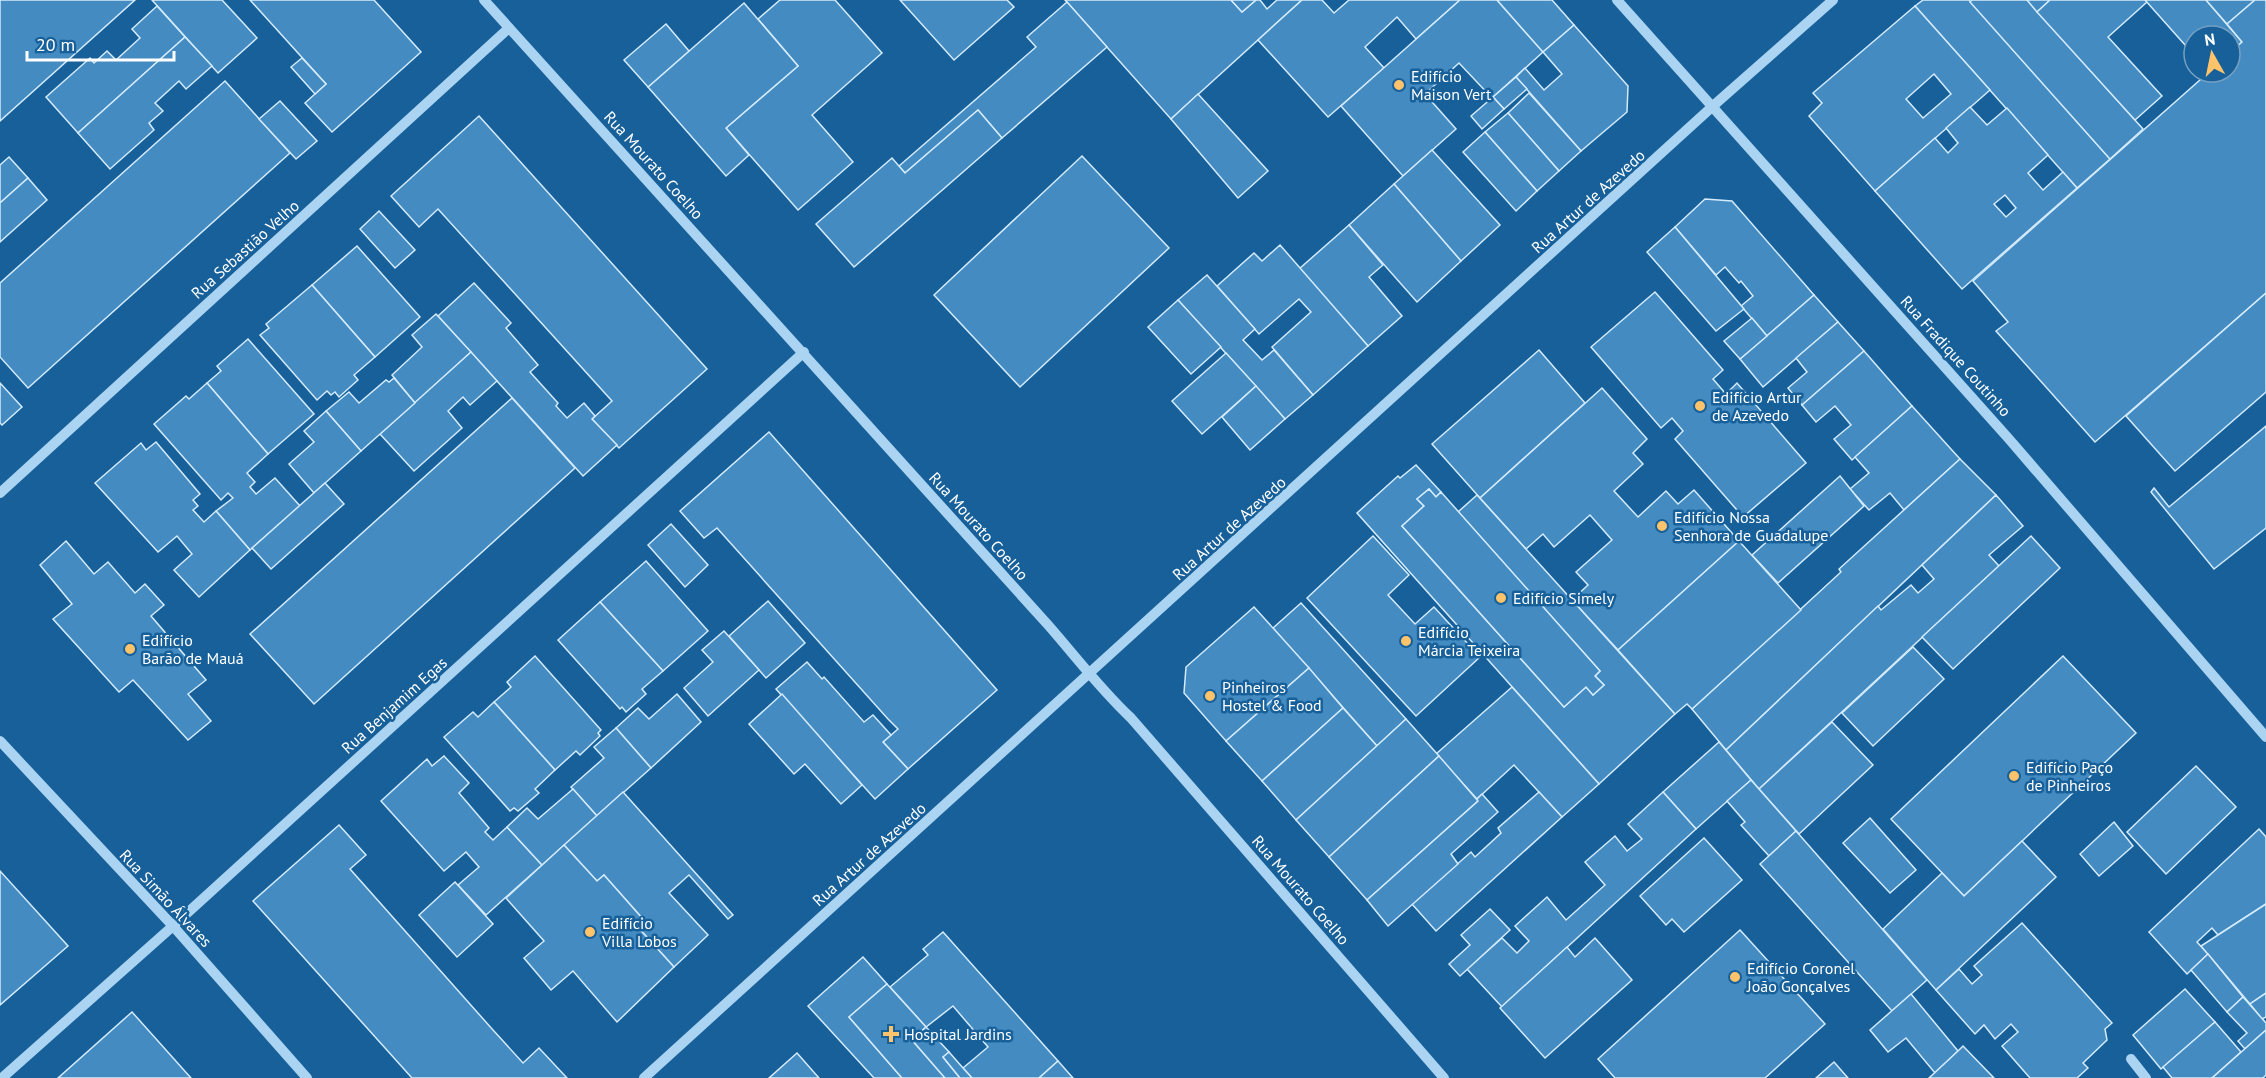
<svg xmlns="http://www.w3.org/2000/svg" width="2266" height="1078" font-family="'PT Sans',sans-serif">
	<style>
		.building { fill: #448bc2; stroke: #d3ebfc; stroke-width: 1.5; fill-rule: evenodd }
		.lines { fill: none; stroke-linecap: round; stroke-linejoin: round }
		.minor { stroke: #abd4f2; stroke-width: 10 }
		.poi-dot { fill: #ffc36c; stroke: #17609a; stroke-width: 2 }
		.labels { text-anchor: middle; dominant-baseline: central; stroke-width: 5; stroke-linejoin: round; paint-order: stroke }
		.poi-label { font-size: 16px; fill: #fff; stroke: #17609a; text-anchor: start }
		.street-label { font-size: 16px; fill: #fff; stroke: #17609a }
	</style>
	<rect width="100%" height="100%" fill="#17609a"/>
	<g class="building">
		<polygon points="0,0 135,0 0,121"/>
		<polygon points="152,0 222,0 257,38 218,73"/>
		<polygon points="250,0 374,0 421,52 332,132 305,103 326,84"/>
		<polygon points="780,0 835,0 882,53 812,115 853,162 798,210 726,128 798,66 758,19"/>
		<polygon points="900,0 1007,0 1014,7 954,60"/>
		<polygon points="1065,0 1231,0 1242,12 1256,0 1260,0 1267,9 1277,0 1302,0 1171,119"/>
		<polygon points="1231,0 1256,0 1242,12"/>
		<polygon points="1302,0 1322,0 1334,13 1349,0 1460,0 1416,39 1397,17 1365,47 1384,68 1328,117 1258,40"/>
		<polygon points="1460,0 1497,0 1543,52 1492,98 1459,63 1425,94 1456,129 1403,176 1341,106"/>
		<polygon points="1497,0 1552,0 1574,25 1543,52"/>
		<polygon points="1923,0 1969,0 2110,159 2077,188 1915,6"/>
		<polygon points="1972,0 2027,0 2143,129 2110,159 1970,2"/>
		<polygon points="2027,0 2050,0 2037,12"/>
		<polygon points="2050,0 2145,0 2147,2 2108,37 2162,96 2135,120 2037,12"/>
		<polygon points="2145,0 2206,0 2242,42 2230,53 2230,36 2194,36 2194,55"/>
		<polygon points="2206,0 2255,0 2227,24"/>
		<polygon points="2255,0 2266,0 2266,293 2095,442 1996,331 2008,322 1973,281 2209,72 2230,72 2230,53 2242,42 2227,24"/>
		<polygon points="1067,2 1107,47 1002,138 978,110 905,173 899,166 1036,47 1027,37"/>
		<polygon points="744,3 798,66 726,128 749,155 726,176 648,87"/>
		<polygon points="157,6 185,37 78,133 46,97 90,58 94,63 107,51 116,60 140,38 132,29"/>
		<path d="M1915 6 1990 90 1875 191 1809 116 1822 103 1813 93ZM1934 74 1951 94 1923 118 1906 99Z"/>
		<polygon points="666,24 689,51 648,87 624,60"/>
		<polygon points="1574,25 1628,86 1627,112 1581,151 1516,77 1525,68 1544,90 1562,74 1543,52"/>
		<polygon points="185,37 212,66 186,89 179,81 155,103 163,111 149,123 154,130 110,169 78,133"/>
		<polygon points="302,58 326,84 315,94 291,67"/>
		<polygon points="1516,77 1527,89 1504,109 1493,97"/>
		<polygon points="225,81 290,153 28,388 0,357 0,283"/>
		<polygon points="1529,93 1581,151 1559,171 1508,113"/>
		<polygon points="1198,94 1268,171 1238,198 1171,119"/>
		<polygon points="1493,97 1504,109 1482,129 1471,116"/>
		<polygon points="280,101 317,141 296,159 259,119"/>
		<path d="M1970 107 1987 125 2007 108 2048 155 2028 173 2043 190 2063 172 2077 188 1962 289 1875 191 1935 138 1948 153 1958 143 1946 128ZM2005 195 2016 208 2006 217 1994 204Z"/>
		<polygon points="978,110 1002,138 854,267 816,224 892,158 905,173"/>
		<polygon points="1508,113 1559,171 1537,191 1485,132"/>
		<polygon points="479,116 707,369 619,448 592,419 612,401 438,209 419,227 391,196"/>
		<polygon points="1485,132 1537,191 1516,211 1463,152"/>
		<polygon points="1432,150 1500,225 1461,261 1394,184"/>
		<polygon points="1082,156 1169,248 1020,387 934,295"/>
		<polygon points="9,157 28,178 0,203 0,165"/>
		<polygon points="28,178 47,200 0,242 0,203"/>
		<polygon points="1394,184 1461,261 1417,302 1349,225"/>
		<polygon points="1705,199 1732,201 1814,295 1767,336 1741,306 1753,296 1741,281 1739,283 1725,267 1716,275 1675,227"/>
		<polygon points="379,211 415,250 395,268 360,229"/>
		<polygon points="1349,225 1383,265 1369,277 1402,316 1368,346 1299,269"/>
		<polygon points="1675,227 1744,309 1716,331 1647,252"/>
		<polygon points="1280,245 1368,346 1313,395 1272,347 1311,312 1299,299 1259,334 1217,286 1254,253 1262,261"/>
		<polygon points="357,246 420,317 375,357 312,285"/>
		<polygon points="1207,275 1255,329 1243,340 1262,360 1274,350 1313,395 1285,419 1178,300"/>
		<polygon points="474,283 511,323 506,328 538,365 530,372 558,403 556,406 567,418 584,403 595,416 592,419 617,445 583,476 438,316"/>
		<polygon points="312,285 375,357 354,375 358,380 339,397 335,392 331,395 327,391 317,400 260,335 269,328 266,324"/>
		<polygon points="1655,292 1723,370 1713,379 1726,394 1737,383 1806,463 1743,517 1675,439 1683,431 1672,418 1661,428 1591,347"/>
		<polygon points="2266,293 2266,392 2175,471 2126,416"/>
		<polygon points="1814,295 1838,322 1763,387 1740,359"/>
		<polygon points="1178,300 1221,347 1191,374 1148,327"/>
		<polygon points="436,314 471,352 415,403 392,375 422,347 412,335"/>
		<polygon points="1752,318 1767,336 1740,359 1724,341"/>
		<polygon points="1838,322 1864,351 1802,405 1788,388 1807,372 1796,358"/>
		<polygon points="248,339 314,414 268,454 207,383 221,371 217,366"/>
		<polygon points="1539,350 1585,403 1480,498 1432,444"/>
		<polygon points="1864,351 1912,406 1852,460 1834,439 1851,425 1835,406 1816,422 1802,405"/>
		<polygon points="471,352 497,381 470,405 463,397 448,411 462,428 414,471 380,434"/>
		<polygon points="1226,353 1256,386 1202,434 1172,401"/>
		<polygon points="394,378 415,403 361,451 326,411 349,392 359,403 386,380 389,382"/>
		<polygon points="0,383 22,407 2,425 0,423"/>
		<polygon points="207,383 268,454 247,473 255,482 250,487 256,494 275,478 300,506 250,550 216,511 233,498 228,493 221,500 154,424 186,396 189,399"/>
		<polygon points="1256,386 1285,419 1250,450 1222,417"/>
		<polygon points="1602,388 1647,439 1633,453 1643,464 1614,491 1638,517 1666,491 1678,504 1694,490 1739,541 1618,650 1572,600 1588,585 1576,572 1612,540 1590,515 1554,547 1543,534 1526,549 1480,498"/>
		<polygon points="512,398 575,468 314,704 250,634"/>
		<polygon points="1912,406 1960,459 1904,510 1890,493 1869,510 1850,489 1869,473 1855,457"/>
		<polygon points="326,411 361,451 314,493 289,464 314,442 304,431"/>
		<polygon points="2266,426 2266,528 2214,569 2151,492 2154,488 2169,507"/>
		<polygon points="769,432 997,690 908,769 883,742 898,729 888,719 717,528 704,538 680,511"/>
		<polygon points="156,442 200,494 193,500 198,506 193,510 204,522 216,511 250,550 199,597 174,570 192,554 177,536 158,552 95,483 141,443 146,450"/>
		<polygon points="1960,459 1996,495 1726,750 1692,709 1841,572 1839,569"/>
		<polygon points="1416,465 1441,492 1436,497 1429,489 1417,499 1424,506 1402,526 1564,707 1586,687 1593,695 1604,685 1595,676 1600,671 1458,512 1477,495 1675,714 1599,784 1357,513 1398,476 1400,478"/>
		<polygon points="1840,476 1864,506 1778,583 1752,555"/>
		<polygon points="325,483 344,504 271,569 252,548"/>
		<polygon points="1429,489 1436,497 1441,492 1600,671 1595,676 1604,685 1593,695 1586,687 1564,707 1402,526 1424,506 1417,499"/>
		<polygon points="1996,495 2023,526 1989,555 1999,566 1759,789 1726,750 1878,606 1881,610 1911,585 1918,593 1934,579 1922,565"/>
		<polygon points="671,524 708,565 685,587 648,545"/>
		<polygon points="1373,536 1409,575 1388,595 1415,624 1434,607 1480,657 1416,716 1307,598"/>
		<polygon points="2031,536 2060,568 1953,669 1922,637"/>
		<polygon points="66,541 94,574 108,562 135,593 145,584 164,605 151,616 206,680 188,694 211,721 188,740 133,680 119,692 53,619 72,604 40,565"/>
		<polygon points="1739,541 1801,610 1692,709 1687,704 1675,714 1618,650"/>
		<polygon points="646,561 708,631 663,671 600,602"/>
		<polygon points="768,601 805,643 766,678 729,636"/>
		<polygon points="600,602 663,671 642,689 646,694 626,712 622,707 620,709 558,640"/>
		<polygon points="1301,603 1406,719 1377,746 1273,628"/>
		<polygon points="1254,607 1309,668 1226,741 1184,693 1186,667"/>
		<polygon points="724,631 759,670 708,716 684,688 713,662 702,650"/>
		<polygon points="1913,647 1944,679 1873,746 1842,713"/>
		<polygon points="535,656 601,730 598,733 600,736 580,755 576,751 555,770 494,702 511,687 507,682"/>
		<polygon points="2063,656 2136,733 1964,896 1891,819"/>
		<polygon points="807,662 822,679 824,677 864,722 873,715 891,735 883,742 908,769 875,799 776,689"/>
		<polygon points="1309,668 1343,708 1262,781 1226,741"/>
		<polygon points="1512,687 1599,784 1562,817 1514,765 1477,799 1436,754"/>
		<polygon points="677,694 701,722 651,768 616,728 638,708 649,719"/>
		<polygon points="782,694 862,785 841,804 805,764 794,774 749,724"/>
		<polygon points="494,702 555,770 535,789 539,793 518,811 514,808 510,811 444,737 473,712 478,717"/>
		<polygon points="1343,708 1377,746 1296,820 1262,781"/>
		<polygon points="1406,719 1439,756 1329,857 1296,820"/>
		<polygon points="1832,722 1873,765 1799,834 1759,789"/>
		<polygon points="616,728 651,768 597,816 571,787 604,758 594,747"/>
		<polygon points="1719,742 1751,780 1696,829 1663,792"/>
		<polygon points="444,756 469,783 459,793 489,828 485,832 493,840 507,827 542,865 486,915 458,885 479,867 466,852 444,871 381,801 427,759 432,766"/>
		<polygon points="1439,756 1478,801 1367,900 1329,857"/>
		<polygon points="2196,766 2236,807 2166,874 2127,832"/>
		<polygon points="1751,780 1796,831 1769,856 1741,825 1745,822 1727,801"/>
		<polygon points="573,789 597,816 542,865 507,827 527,808 538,819"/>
		<polygon points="623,792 733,915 728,919 689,875 669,893 708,935 674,967 635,924 642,918 604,875 597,881 564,845"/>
		<polygon points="1539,792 1562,817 1436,931 1412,904 1471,852 1475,857 1501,833 1498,828"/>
		<polygon points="1663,792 1696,829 1502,1007 1467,969 1502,938 1517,953 1529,941 1515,926 1547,897 1566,920 1605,885 1585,862 1615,836 1627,851 1642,839 1628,824"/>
		<polygon points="1482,794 1498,812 1451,854 1458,864 1388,926 1367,900 1478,801 1477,799"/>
		<polygon points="1870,818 1916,870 1890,893 1843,843"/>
		<polygon points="2114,822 2133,846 2099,876 2080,854"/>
		<polygon points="339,825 366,855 350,869 493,1030 523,1063 539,1048 567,1078 412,1078 253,901"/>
		<polygon points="2259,829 2266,837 2266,904 2218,935 2212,928 2197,942 2208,954 2187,974 2149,932"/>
		<polygon points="1796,831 1927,980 1892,1011 1760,864"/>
		<polygon points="1704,838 1742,880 1684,932 1672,919 1666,925 1640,896"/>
		<polygon points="2022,841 2056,877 1936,990 1883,929 1942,873 1964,896"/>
		<polygon points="564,845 597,881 604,875 642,918 635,924 674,967 617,1022 573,971 551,990 524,958 544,941 506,898"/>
		<polygon points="0,871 68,946 0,1005"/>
		<polygon points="455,882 493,924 457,957 419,915"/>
		<polygon points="2266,904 2266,993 2250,1004 2201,946"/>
		<polygon points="1490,909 1510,930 1460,976 1449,964 1470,945 1461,935"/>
		<polygon points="2022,923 2112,1023 2105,1029 2107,1040 2083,1063 2088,1068 2077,1078 2030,1078 2002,1046 2018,1032 2011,1024 1995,1039 1984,1025 1975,1034 1936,990 1959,969 1972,984 1982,975 1974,966"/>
		<polygon points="1740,930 1825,1024 1765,1078 1615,1078 1598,1059"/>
		<polygon points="943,932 1058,1061 1039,1078 972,1078 963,1068 988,1047 953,1006 926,1027 890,987 928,955 923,949"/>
		<polygon points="1595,938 1632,980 1545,1058 1500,1008 1567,947 1575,957"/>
		<polygon points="2208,954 2243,997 2227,1012 2191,970"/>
		<polygon points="863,957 887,984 849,1017 902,1078 874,1078 808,1006"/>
		<polygon points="887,984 926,1027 912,1040 945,1078 902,1078 849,1017"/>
		<polygon points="2185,989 2215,1022 2161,1069 2133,1035"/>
		<polygon points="2266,993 2266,1017 2262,1019 2250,1004"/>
		<polygon points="1911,994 1958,1051 1935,1073 1906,1038 1888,1052 1870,1030"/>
		<polygon points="2243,997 2266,1023 2266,1030 2245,1049 2238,1041 2247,1033 2227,1012"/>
		<polygon points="132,1012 191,1078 58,1078"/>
		<polygon points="2215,1022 2241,1052 2212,1078 2172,1078 2163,1067"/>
		<polygon points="926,1027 949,1052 943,1057 960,1078 945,1078 912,1040"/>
		<polygon points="2266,1030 2266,1075 2263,1078 2212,1078"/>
		<polygon points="1963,1046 1994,1078 1929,1078 1958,1051"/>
		<polygon points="949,1052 963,1068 972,1078 960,1078 943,1057"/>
		<polygon points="797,1053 819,1078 769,1078"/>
		<polygon points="1058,1061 1073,1078 1039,1078"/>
		<polygon points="1834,1062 1848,1078 1816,1078"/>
	</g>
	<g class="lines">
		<g class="minor">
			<path d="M484 0 1049 626C1076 657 1101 690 1131 718L1444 1078"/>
			<polyline points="1617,0 2009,439 2266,737"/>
			<polyline points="0,493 509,28"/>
			<polyline points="0,741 173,926 307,1078"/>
			<polyline points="2131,1059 2146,1078"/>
			<polyline points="2,1078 173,926 804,352"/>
			<polyline points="644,1078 1713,106 1833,0"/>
		</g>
	</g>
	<g class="poi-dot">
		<circle cx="1399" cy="85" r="6"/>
		<circle cx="1700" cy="406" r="6"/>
		<circle cx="1662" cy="526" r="6"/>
		<circle cx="1501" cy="598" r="6"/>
		<circle cx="1406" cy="641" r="6"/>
		<circle cx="130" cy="649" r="6"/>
		<circle cx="1210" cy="696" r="6"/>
		<circle cx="2014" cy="776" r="6"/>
		<circle cx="590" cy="932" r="6"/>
		<circle cx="1735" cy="977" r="6"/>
		<path d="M888 1025h6v6h6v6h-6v6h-6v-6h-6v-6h6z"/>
	</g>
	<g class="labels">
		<g class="poi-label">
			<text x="1411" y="76">Edifício<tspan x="1411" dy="18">Maison Vert</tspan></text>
			<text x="1712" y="397">Edifício Artur<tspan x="1712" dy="18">de Azevedo</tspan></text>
			<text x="1674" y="517">Edifício Nossa<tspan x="1674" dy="18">Senhora de Guadalupe</tspan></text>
			<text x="1513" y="598">Edifício Simely</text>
			<text x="1418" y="632">Edifício<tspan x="1418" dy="18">Márcia Teixeira</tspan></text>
			<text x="142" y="640">Edifício<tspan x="142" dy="18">Barão de Mauá</tspan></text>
			<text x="1222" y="687">Pinheiros<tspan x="1222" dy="18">Hostel &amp; Food</tspan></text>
			<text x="2026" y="767">Edifício Paço<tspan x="2026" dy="18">de Pinheiros</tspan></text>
			<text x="602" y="923">Edifício<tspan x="602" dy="18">Villa Lobos</tspan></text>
			<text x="1747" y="968">Edifício Coronel<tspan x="1747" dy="18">João Gonçalves</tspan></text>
			<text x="904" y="1034">Hospital Jardins</text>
		</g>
		<g class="street-label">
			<text transform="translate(654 165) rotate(48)">Rua Mourato Coelho</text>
			<text transform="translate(1588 201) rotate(-42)">Rua Artur de Azevedo</text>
			<text transform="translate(245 249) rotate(-42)">Rua Sebastião Velho</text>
			<text transform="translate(1956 356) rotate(48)">Rua Fradique Coutinho</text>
			<text transform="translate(979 526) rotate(48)">Rua Mourato Coelho</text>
			<text transform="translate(1229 528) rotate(-42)">Rua Artur de Azevedo</text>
			<text transform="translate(394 705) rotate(-42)">Rua Benjamim Egas</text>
			<text transform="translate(869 854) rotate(-42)">Rua Artur de Azevedo</text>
			<text transform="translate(1301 890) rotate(49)">Rua Mourato Coelho</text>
			<text transform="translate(166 898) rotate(47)">Rua Simão Álvares</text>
		</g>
	</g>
	<g transform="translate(2212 54) rotate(351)"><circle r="28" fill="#17609a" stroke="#74a0c2" stroke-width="1.5"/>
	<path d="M0-4.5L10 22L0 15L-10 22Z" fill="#ffc36c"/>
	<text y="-9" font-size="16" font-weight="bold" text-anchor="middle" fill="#ffffff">N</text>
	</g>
	<path d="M27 51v9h147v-9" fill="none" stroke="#ffffff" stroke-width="3"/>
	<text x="36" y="51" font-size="18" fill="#ffffff" stroke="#17609a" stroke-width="4.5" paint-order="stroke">20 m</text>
</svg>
